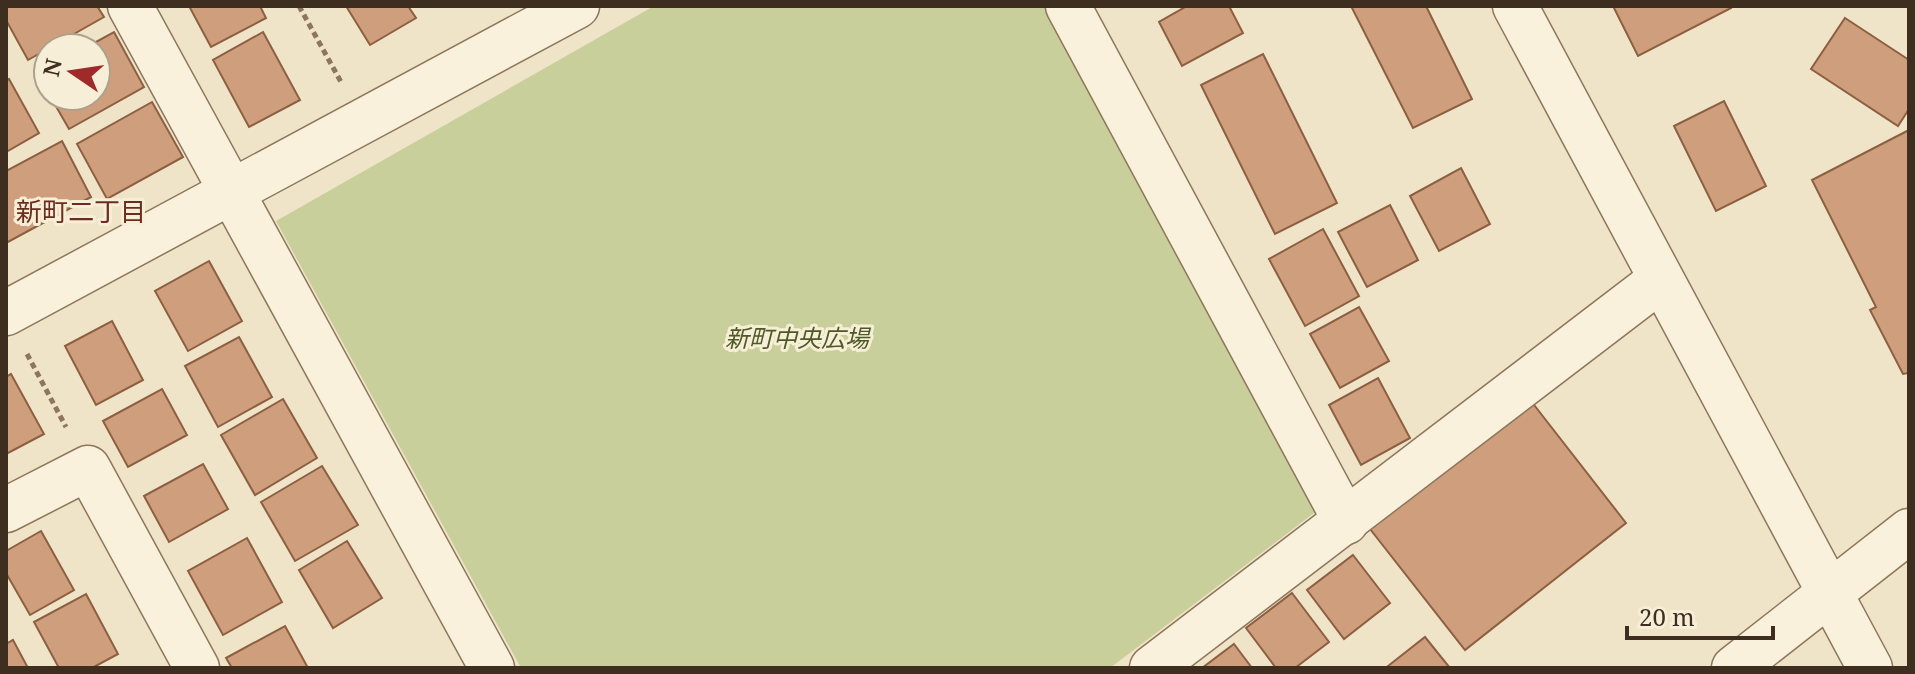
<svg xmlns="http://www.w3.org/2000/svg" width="1915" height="674" font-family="'Noto Serif','Noto Sans JP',serif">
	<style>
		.green { fill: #c9cf9b }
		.building { fill: #cf9f7d; stroke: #8d5f41; stroke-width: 2 }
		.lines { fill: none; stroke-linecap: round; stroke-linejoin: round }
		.minor-casing { stroke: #8d765c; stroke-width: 47 }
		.path { stroke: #8d765c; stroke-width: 5; stroke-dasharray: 6 4; stroke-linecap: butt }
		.minor { stroke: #faf1dc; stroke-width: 44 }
		.labels { text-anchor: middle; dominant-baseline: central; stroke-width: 6; stroke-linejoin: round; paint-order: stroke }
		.park-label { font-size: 24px; font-style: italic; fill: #4d5a26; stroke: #f7eed8 }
		.neighbourhood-label { font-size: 26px; fill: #6b2e1e; stroke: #f7eed8 }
	</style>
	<rect width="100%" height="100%" fill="#f0e4c8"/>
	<polygon class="green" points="654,6 1045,6 1318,510 1110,668 521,668 276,221"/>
	<g class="building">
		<polygon points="6,6 97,6 104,17 28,60 6,20"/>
		<polygon points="189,6 260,6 266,18 211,47"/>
		<polygon points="346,6 408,6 416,18 370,45"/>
		<polygon points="1187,6 1229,6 1243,33 1182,66 1159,22"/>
		<polygon points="1351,6 1426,6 1472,99 1413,128"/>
		<polygon points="1613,6 1730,6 1731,8 1638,56"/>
		<polygon points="1845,18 1909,60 1909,109 1898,126 1811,69"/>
		<polygon points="114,32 144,87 69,129 50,96 96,96 96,48 85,48"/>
		<polygon points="263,32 300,100 249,127 213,60"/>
		<polygon points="1263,54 1337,203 1275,234 1201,85"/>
		<polygon points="9,79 39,133 6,152 6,81"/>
		<polygon points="1724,101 1766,186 1716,211 1674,126"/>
		<polygon points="152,102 183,157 107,199 77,144"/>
		<polygon points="1909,130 1909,373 1903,374 1870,310 1876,307 1812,180"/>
		<polygon points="62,141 91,197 6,243 6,171"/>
		<polygon points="1461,168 1490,224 1439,251 1410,196"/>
		<polygon points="1390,205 1418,260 1367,287 1338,232"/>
		<polygon points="1323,229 1359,296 1305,326 1269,259"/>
		<polygon points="209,261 242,321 188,351 155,291"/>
		<polygon points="1359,307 1389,361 1340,388 1310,334"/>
		<polygon points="112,321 143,380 96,405 65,346"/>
		<polygon points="239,337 272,397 218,427 185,366"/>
		<polygon points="11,374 44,434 6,454 6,377"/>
		<polygon points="1378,378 1410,438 1361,465 1329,405"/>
		<polygon points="162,389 187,435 128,467 103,421"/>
		<polygon points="283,399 317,458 255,495 221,435"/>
		<polygon points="1531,401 1626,523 1465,650 1370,529"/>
		<polygon points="203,464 228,509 169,542 144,496"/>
		<polygon points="322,466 358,525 295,561 261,502"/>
		<polygon points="41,531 74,590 30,615 6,573 6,551"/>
		<polygon points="247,538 282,602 223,635 188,571"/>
		<polygon points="347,541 382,598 333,628 299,570"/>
		<polygon points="1353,555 1390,603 1344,639 1307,590"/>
		<polygon points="1292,593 1329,642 1295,668 1276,668 1246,628"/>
		<polygon points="86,594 118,654 92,668 59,668 34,622"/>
		<polygon points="285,626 308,668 232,668 226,658"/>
		<polygon points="1425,637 1450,668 1390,668 1388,666"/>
		<polygon points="13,640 28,668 6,668 6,644"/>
		<polygon points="1234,644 1252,668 1202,668"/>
	</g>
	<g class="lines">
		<g class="minor-casing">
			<g id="minor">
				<polyline points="130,6 492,668"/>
				<polyline points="1068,6 1346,522"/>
				<polyline points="1515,6 1870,668"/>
				<polyline points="6,313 577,6"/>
				<polyline points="6,510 88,468 197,668"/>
				<polyline points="1152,668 1660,280"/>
				<polyline points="1734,668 1909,531"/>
			</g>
		</g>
		<g class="path">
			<polyline points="299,6 341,82"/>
			<polyline points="27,354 66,427"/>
		</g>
		<use href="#minor" class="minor"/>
	</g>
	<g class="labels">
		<g class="park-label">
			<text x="797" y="337">新町中央広場</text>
		</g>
		<g class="neighbourhood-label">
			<text x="81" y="211">新町二丁目</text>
		</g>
	</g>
	<rect width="1915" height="674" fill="none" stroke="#3d2e20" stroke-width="16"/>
	<g transform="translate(72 72) rotate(283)"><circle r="38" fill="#f7eed8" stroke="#ada18e" stroke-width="2"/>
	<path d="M0-6L14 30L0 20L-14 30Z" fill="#9e2a2b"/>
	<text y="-12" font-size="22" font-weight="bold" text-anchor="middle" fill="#3d2e20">N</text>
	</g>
	<path d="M1627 626v12h146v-12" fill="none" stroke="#3d2e20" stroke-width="4"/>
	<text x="1639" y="626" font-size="24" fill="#3d2e20" stroke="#f7eed8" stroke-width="6" paint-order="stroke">20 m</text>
</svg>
